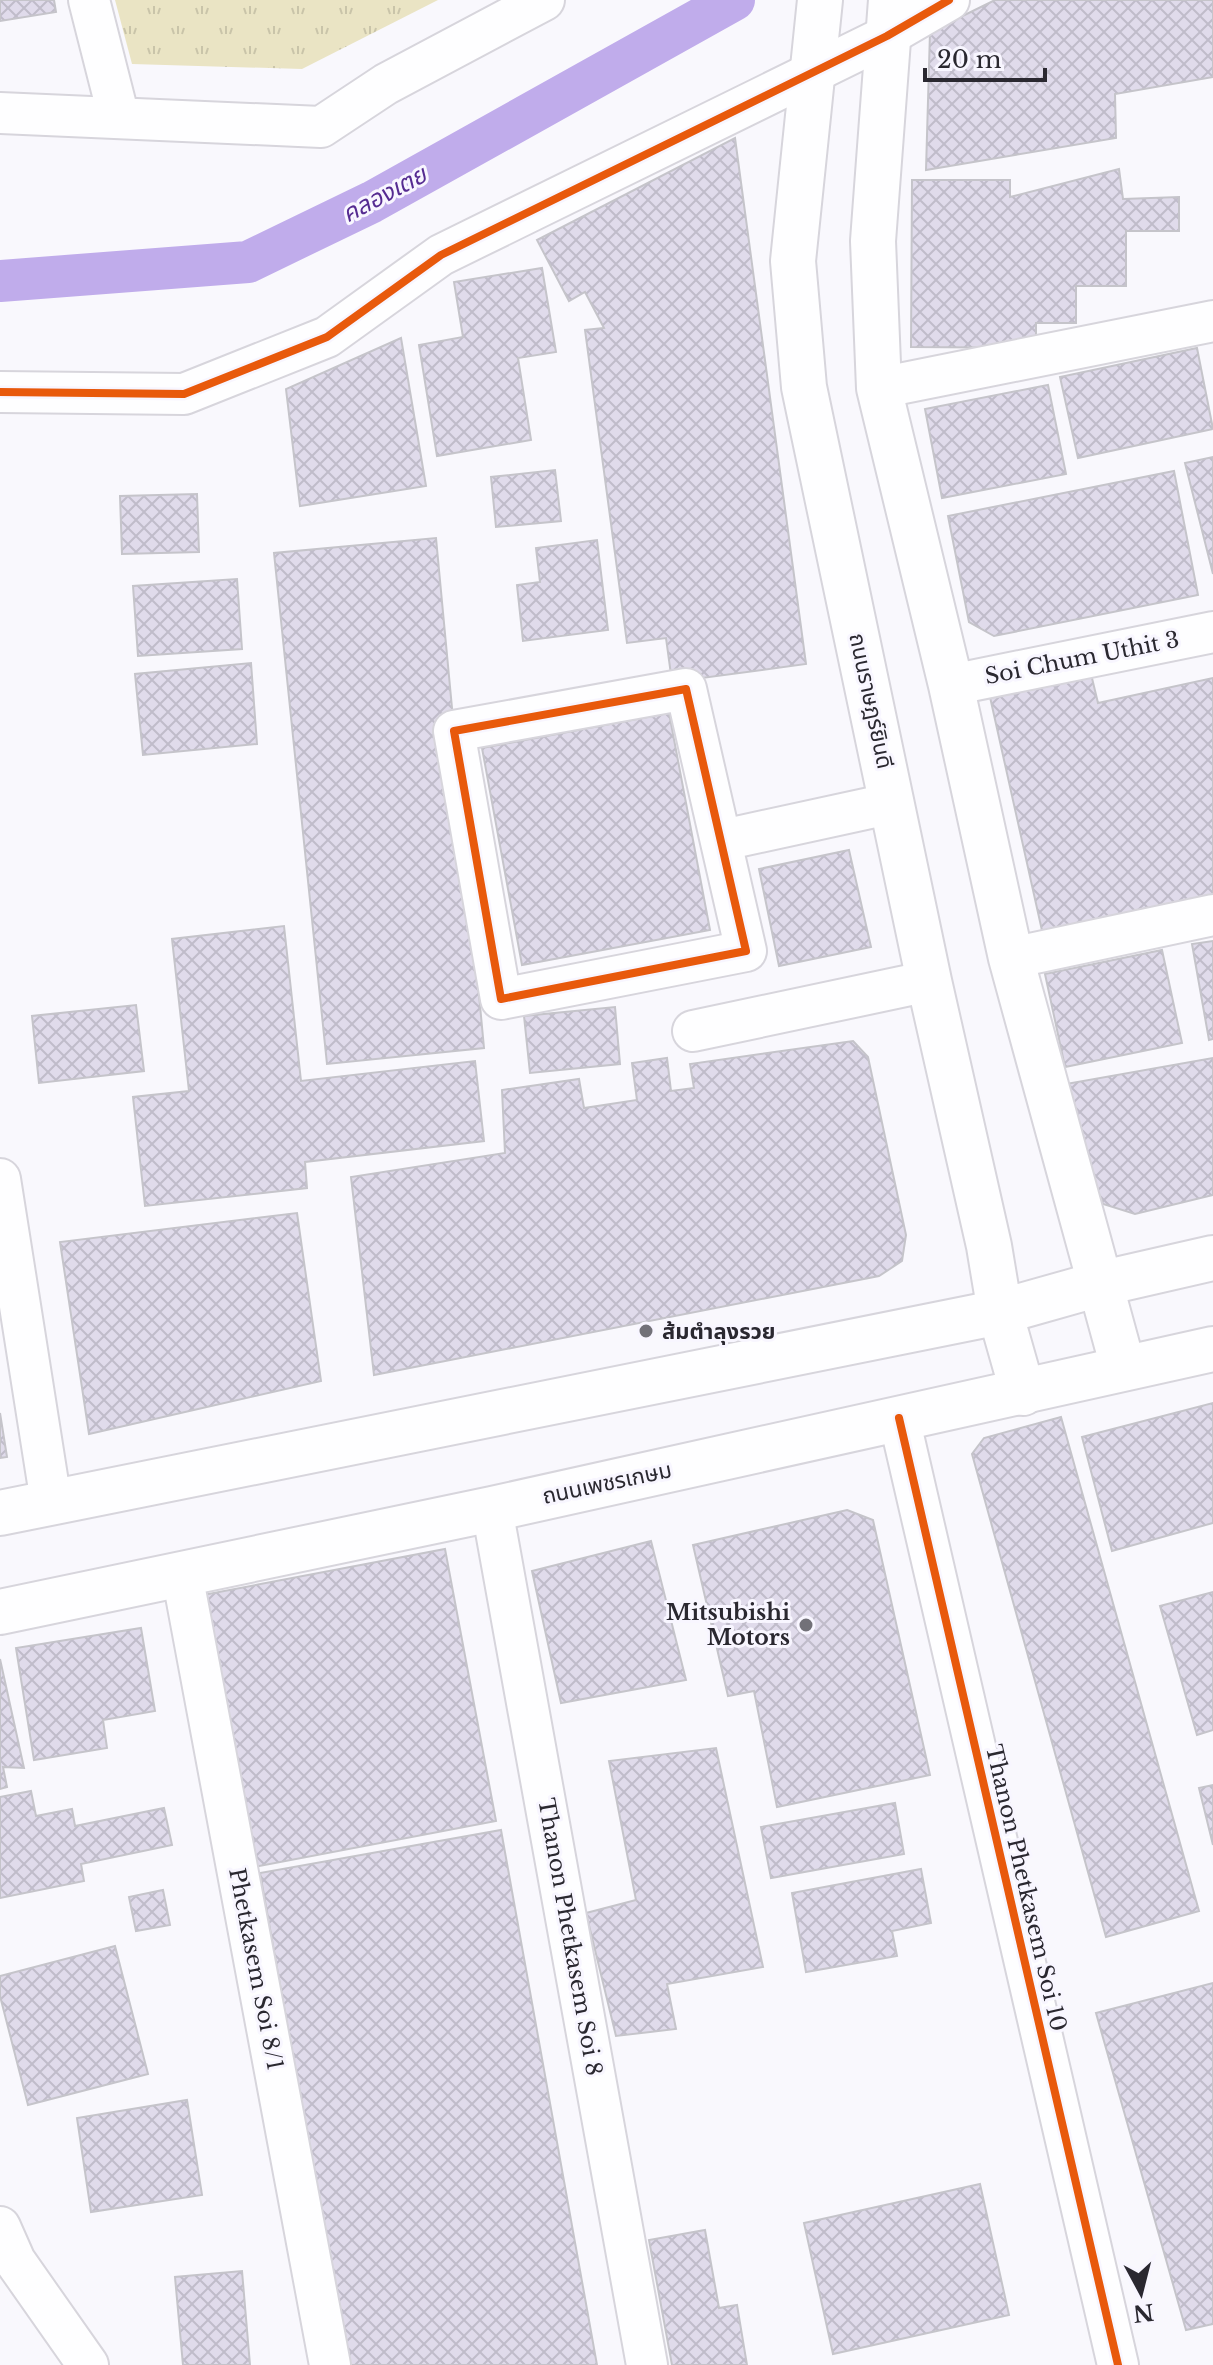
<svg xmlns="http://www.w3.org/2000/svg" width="1213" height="2365" font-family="'Libre Baskerville','Noto Sans Thai',serif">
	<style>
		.grass { fill: url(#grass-tufts) }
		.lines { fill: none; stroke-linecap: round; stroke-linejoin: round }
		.canal { stroke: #c0aceb; stroke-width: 42 }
		.building { fill: url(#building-cross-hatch); stroke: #c5c4ca; stroke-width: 2 }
		.minor-casing { stroke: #d7d5dc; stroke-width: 44 }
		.major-casing { stroke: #d7d5dc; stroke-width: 48 }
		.minor { stroke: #fefeff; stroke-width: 40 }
		.major { stroke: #fefeff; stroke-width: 44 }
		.cycleway-casing { stroke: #f8f6ff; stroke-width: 13 }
		.cycleway { stroke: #e8590c; stroke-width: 8 }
		.poi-dot { fill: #727178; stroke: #f8f6ff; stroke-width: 3 }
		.labels { text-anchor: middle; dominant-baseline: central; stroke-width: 6; stroke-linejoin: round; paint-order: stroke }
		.street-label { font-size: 22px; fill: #2a2830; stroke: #f8f6ff }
		.poi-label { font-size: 22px; font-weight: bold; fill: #2a2830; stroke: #f8f6ff; text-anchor: start }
		.water-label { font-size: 24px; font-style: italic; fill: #552b91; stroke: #f8f6ff }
	</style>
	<defs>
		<pattern id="grass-tufts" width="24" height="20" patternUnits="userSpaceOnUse" patternTransform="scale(2)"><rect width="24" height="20" fill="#eae4c4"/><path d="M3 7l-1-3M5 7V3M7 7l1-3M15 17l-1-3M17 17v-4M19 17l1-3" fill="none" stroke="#c9c4a9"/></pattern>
		<pattern id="building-cross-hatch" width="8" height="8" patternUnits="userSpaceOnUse" patternTransform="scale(2)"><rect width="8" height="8" fill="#e0dbeb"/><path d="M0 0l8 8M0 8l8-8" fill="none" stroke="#c0bcca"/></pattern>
	</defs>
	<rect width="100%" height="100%" fill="#f9f8fd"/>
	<polygon class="grass" points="115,0 438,0 302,69 132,64"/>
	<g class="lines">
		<polyline class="canal" points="0,281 248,262 372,202 734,0"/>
	</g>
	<g class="building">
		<polygon points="0,0 54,0 56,12 0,21"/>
		<polygon points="995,0 1213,0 1213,77 1115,94 1116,138 926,170 930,32"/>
		<polygon points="735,138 806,664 672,682 666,638 627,643 585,330 604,328 585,292 569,301 537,240"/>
		<polygon points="1119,169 1123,199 1179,197 1179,231 1126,231 1126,286 1076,286 1076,323 1036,323 1036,348 911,347 912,180 1010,180 1010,197"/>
		<polygon points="542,268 556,352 518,358 531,440 437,456 419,345 463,337 454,282"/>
		<polygon points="401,338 426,486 300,506 286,389"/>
		<polygon points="1197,348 1213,429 1078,458 1060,377"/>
		<polygon points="1048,385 1066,474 942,498 925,409"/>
		<polygon points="1213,457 1213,574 1185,463"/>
		<polygon points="555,470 561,521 496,527 491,477"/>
		<polygon points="1174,471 1198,595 994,636 969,622 948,516"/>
		<polygon points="197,494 199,552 122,554 120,496"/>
		<polygon points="436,538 484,1048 327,1064 274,553"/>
		<polygon points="597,540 608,630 523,641 517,585 540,582 536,548"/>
		<polygon points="237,579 242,649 138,656 133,586"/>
		<polygon points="251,663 257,744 143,755 135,674"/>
		<polygon points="1091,674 1098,703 1213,678 1213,897 1043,935 990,697"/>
		<polygon points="669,713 710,930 522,965 482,748"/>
		<polygon points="849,850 871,947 779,966 759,869"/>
		<polygon points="284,926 301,1081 475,1061 484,1141 305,1162 307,1188 145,1206 133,1097 189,1091 172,939"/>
		<polygon points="1213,941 1213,1039 1209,1040 1192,944"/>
		<polygon points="1162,950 1182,1043 1065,1067 1045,974"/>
		<polygon points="136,1005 144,1071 39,1083 32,1016"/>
		<polygon points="615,1007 620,1064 530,1073 524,1016"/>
		<polygon points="853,1041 868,1057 906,1235 902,1261 879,1276 374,1375 351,1177 505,1153 502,1090 579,1079 584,1108 637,1100 632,1063 667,1058 671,1091 694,1088 690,1064"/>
		<polygon points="1213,1058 1213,1195 1135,1214 1103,1204 1088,1169 1066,1084"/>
		<polygon points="297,1213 321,1381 89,1434 60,1242"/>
		<polygon points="1213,1403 1213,1523 1112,1551 1082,1437"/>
		<polygon points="0,1413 7,1457 0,1458"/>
		<polygon points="1061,1417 1199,1911 1106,1937 972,1454 984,1438"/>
		<polygon points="847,1510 873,1520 930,1775 777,1807 754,1691 728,1696 693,1545"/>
		<polygon points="651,1541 686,1680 561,1703 532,1571"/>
		<polygon points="445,1549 496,1821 254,1867 203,1595"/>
		<polygon points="1213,1592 1213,1730 1197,1735 1160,1606"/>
		<polygon points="141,1628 155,1711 103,1720 107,1748 34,1760 16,1648"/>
		<polygon points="0,1659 24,1768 3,1767 7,1787 0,1789"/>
		<polygon points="716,1748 763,1967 667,1984 676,2029 616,2036 586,1913 636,1900 609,1761"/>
		<polygon points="1213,1785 1213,1845 1199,1788"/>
		<polygon points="31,1791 36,1816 72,1809 75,1826 164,1808 172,1845 81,1864 84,1881 0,1898 0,1797"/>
		<polygon points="895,1803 904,1854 771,1878 761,1827"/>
		<polygon points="501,1830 597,2365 348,2365 260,1873"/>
		<polygon points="921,1869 931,1923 892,1931 897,1956 806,1972 792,1893"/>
		<polygon points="163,1890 170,1925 136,1931 129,1897"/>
		<polygon points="115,1946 148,2074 28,2105 0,1996 0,1976"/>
		<polygon points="1213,1983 1213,2324 1186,2330 1096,2013"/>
		<polygon points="187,2100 202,2195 91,2212 77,2118"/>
		<polygon points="980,2184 1009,2315 833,2354 804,2223"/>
		<polygon points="705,2230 719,2308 737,2305 747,2365 672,2365 649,2240"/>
		<polygon points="242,2271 250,2365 183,2365 175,2277"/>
	</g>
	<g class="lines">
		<g class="minor-casing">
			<g id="minor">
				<polyline points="89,0 119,118"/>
				<polyline points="0,113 321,127 386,84 544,0"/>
				<polyline points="879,388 1213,321"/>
				<polyline points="0,392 184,394 327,337 441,255 887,36 949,0"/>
				<polyline points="951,685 1213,632"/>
				<polygon points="686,689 746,951 501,999 454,731"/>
				<polyline points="723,840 893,803"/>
				<polyline points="1011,958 1213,915"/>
				<polyline points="693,1031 929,981"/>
				<polyline points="0,1179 51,1502"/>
				<polyline points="899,1418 1118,2365"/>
				<polyline points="492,1509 647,2365"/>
				<polyline points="182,1574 330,2365"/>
				<polyline points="0,2227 15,2261 88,2365"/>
			</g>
		</g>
		<g class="major-casing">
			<g id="major">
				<polyline points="820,0 793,261 804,387 929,981 989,1246 1000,1312 1023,1393"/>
				<polyline points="891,0 873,241 879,388 951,685 1011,958 1123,1367"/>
				<polyline points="0,1513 1000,1312 1099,1284 1213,1258"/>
				<polyline points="0,1612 492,1509 1213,1349"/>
			</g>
		</g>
		<use href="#minor" class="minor"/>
		<use href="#major" class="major"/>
		<g class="cycleway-casing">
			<g id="cycleway">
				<polyline points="0,392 184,394 327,337 441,255 887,36 949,0"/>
				<polygon points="686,689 746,951 501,999 454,731"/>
				<polyline points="899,1418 1118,2365"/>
			</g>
		</g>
		<use href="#cycleway" class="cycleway"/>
	</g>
	<g class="poi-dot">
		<circle cx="646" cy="1331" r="8"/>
		<circle cx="806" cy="1625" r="8"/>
	</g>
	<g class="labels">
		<g class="street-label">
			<text transform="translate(1082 658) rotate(-11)">Soi Chum Uthit 3</text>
			<text transform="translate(871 701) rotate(78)">ถนนราษฎร์ยินดี</text>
			<text transform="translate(607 1483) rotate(-12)">ถนนเพชรเกษม</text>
			<text transform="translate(1026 1888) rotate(77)">Thanon Phetkasem Soi 10</text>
			<text transform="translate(570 1937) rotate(80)">Thanon Phetkasem Soi 8</text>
			<text transform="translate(256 1969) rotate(79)">Phetkasem Soi 8/1</text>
		</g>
		<g class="poi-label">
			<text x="662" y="1331">ส้มตำลุงรวย</text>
			<text x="790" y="1612" text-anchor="end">Mitsubishi<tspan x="790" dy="25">Motors</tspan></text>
		</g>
		<g class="water-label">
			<text transform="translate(384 194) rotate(-28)">คลองเตย</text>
		</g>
	</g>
	<g transform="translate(1141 2293) rotate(173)" stroke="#f8f6ff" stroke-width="6" paint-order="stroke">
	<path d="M0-6L14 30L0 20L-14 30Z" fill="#2a2830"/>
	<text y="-12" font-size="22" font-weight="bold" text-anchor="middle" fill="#2a2830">N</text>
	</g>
	<path d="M925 68v12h120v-12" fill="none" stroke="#2a2830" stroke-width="4"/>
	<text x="937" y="68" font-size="24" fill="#2a2830" stroke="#f8f6ff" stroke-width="6" paint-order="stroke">20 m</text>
</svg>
